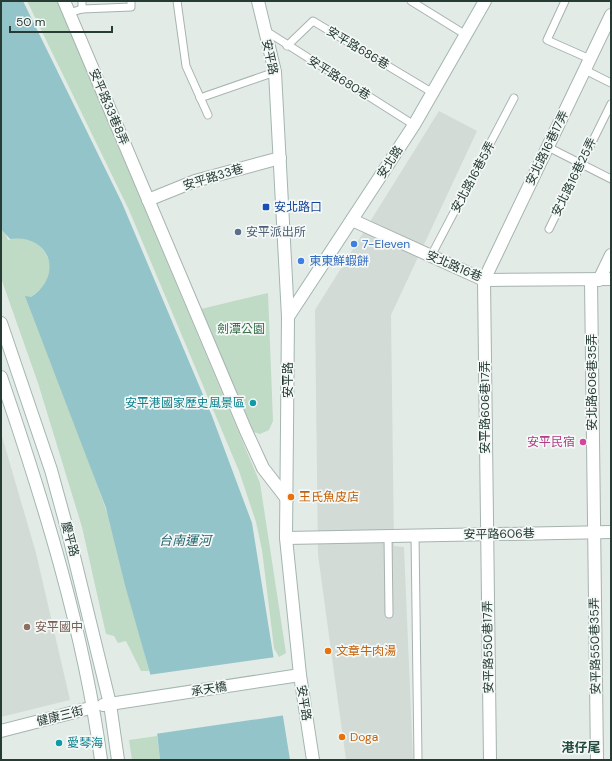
<svg xmlns="http://www.w3.org/2000/svg" width="612" height="761" font-family="'DM Sans','Noto Sans TC',sans-serif">
	<style>
		.built { fill: #d2dbd6 }
		.green { fill: #bfdac5 }
		.water { fill: #92c4ca }
		.pier { fill: #e3ebe7 }
		.lines { fill: none; stroke-linecap: round; stroke-linejoin: round }
		.lane-casing { stroke: #a6b3ae; stroke-width: 9 }
		.street-casing { stroke: #a6b3ae; stroke-width: 14 }
		.secondary-casing { stroke: #a3b6af; stroke-width: 14 }
		.lane { stroke: #fff; stroke-width: 7 }
		.street { stroke: #fff; stroke-width: 12 }
		.secondary { stroke: #fff; stroke-width: 12 }
		.transit-dot { fill: #1a4fb4; stroke: #f4f8f6; stroke-width: 1.5 }
		.service-dot { fill: #5c6f8a; stroke: #f4f8f6; stroke-width: 1.5 }
		.shop-dot { fill: #3f7fe0; stroke: #f4f8f6; stroke-width: 1.5 }
		.culture-dot { fill: #0f9aa8; stroke: #f4f8f6; stroke-width: 1.5 }
		.hotel-dot { fill: #d1479c; stroke: #f4f8f6; stroke-width: 1.5 }
		.food-dot { fill: #e8710a; stroke: #f4f8f6; stroke-width: 1.5 }
		.education-dot { fill: #8d6e63; stroke: #f4f8f6; stroke-width: 1.5 }
		.labels { text-anchor: middle; dominant-baseline: central; stroke-width: 3.5; stroke-linejoin: round; paint-order: stroke }
		.street-label { font-size: 12px; fill: #253b34; stroke: #f4f8f6 }
		.transit-label { font-size: 12px; fill: #164399; stroke: #f4f8f6; text-anchor: start }
		.service-label { font-size: 12px; fill: #4e5e75; stroke: #f4f8f6; text-anchor: start }
		.shop-label { font-size: 12px; fill: #366cbe; stroke: #f4f8f6; text-anchor: start }
		.park-label { font-size: 12px; fill: #346d47; stroke: #f4f8f6 }
		.culture-label { font-size: 12px; fill: #0d838f; stroke: #f4f8f6; text-anchor: end }
		.hotel-label { font-size: 12px; fill: #b23c85; stroke: #f4f8f6; text-anchor: end }
		.food-label { font-size: 12px; fill: #c56008; stroke: #f4f8f6; text-anchor: start }
		.education-label { font-size: 12px; fill: #785e54; stroke: #f4f8f6; text-anchor: start }
		.water-label { font-size: 13px; font-style: italic; fill: #266770; stroke: #f4f8f6 }
		.neighbourhood-label { font-size: 13px; font-weight: bold; fill: #234b3f; stroke: #f4f8f6 }
	</style>
	<rect width="100%" height="100%" fill="#e3ebe7"/>
	<g class="built">
		<polygon points="439,111 477,131 391,315 394,546 404,547 413,760 346,760 318,555 315,310"/>
		<polygon points="1,433 36,553 70,700 1,717"/>
	</g>
	<g class="green">
		<polygon points="27,1 57,1 260,483 286,653 279,657 274,648 262,550 256,522 239,471 129,210"/>
		<path d="M1 222 8 240C13 239 19 237 24 237 40 239 54 261 50 276 47 285 38 291 31 297L111 524 149 671H141L126 641 118 643 114 636 106 634 82 527 38 383 1 278Z"/>
		<polygon points="268,293 273,421 269,430 260,434 254,432 201,309"/>
		<polygon points="157,736 160,760 132,760 129,740"/>
	</g>
	<path class="water" d="M1 1H23L122 203 212 416 252 523 290 760H160L151 677 125 585 106 508 25 296 31 297C65 275 49 233 10 239L1 229Z"/>
	<polygon class="pier" points="276,657 286,715 155,734 148,675"/>
	<g class="lines">
		<g class="lane-casing">
			<g id="lane">
				<polyline points="177,1 186,66 208,115"/>
				<polyline points="411,1 466,35"/>
				<polyline points="565,1 547,40 590,59"/>
				<polyline points="82,9 82,1"/>
				<polyline points="69,13 82,9 131,7 131,1"/>
				<polyline points="266,31 414,125"/>
				<polyline points="287,46 313,21 433,93"/>
				<polyline points="585,70 611,83"/>
				<polyline points="200,98 275,72"/>
				<polyline points="548,147 611,179"/>
				<polyline points="549,229 611,104"/>
				<polyline points="431,256 514,98"/>
				<polyline points="415,535 418,760"/>
				<polyline points="388,536 389,614"/>
			</g>
		</g>
		<g class="street-casing">
			<g id="street">
				<polyline points="64,1 246,431 263,468 287,499"/>
				<polyline points="148,200 195,181 280,158"/>
				<polyline points="352,220 484,280 611,279"/>
				<polyline points="591,280 597,760"/>
				<polyline points="599,280 611,255"/>
				<polyline points="286,538 611,532"/>
				<polyline points="1,731 94,707"/>
				<polyline points="490,760 484,280 611,15"/>
			</g>
		</g>
		<g class="secondary-casing">
			<g id="secondary">
				<polyline points="258,1 275,72 288,317 286,538 300,675 313,760"/>
				<polyline points="288,317 414,125 485,1"/>
				<polyline points="1,323 51,470 68,532 110,704 118,760"/>
				<path d="M1 377C43 500 84 631 101 760"/>
				<polyline points="103,705 300,675"/>
			</g>
		</g>
		<use href="#lane" class="lane"/>
		<use href="#street" class="street"/>
		<use href="#secondary" class="secondary"/>
	</g>
	<rect class="transit-dot" x="262" y="203" width="8" height="8" rx="2"/>
	<circle class="service-dot" cx="238" cy="232" r="4"/>
	<g class="shop-dot">
		<circle cx="354" cy="244" r="4"/>
		<circle cx="301" cy="261" r="4"/>
	</g>
	<g class="culture-dot">
		<circle cx="253" cy="403" r="4"/>
		<circle cx="59" cy="743" r="4"/>
	</g>
	<circle class="hotel-dot" cx="583" cy="442" r="4"/>
	<g class="food-dot">
		<circle cx="291" cy="497" r="4"/>
		<circle cx="328" cy="651" r="4"/>
		<circle cx="342" cy="737" r="4"/>
	</g>
	<circle class="education-dot" cx="27" cy="627" r="4"/>
	<g class="labels">
		<g class="street-label">
			<text transform="translate(358 48) rotate(31)">安平路686巷</text>
			<text transform="translate(270 57) rotate(78)">安平路</text>
			<text transform="translate(339 78) rotate(32)">安平路680巷</text>
			<text transform="translate(109 107) rotate(67)">安平路33巷8弄</text>
			<text transform="translate(547 148) rotate(-64)">安北路16巷17弄</text>
			<text transform="translate(390 162) rotate(-57)">安北路</text>
			<text transform="translate(213 177) rotate(-17)">安平路33巷</text>
			<text transform="translate(473 177) rotate(-62)">安北路16巷5弄</text>
			<text transform="translate(574 177) rotate(-64)">安北路16巷25弄</text>
			<text transform="translate(454 266) rotate(23)">安北路16巷</text>
			<text transform="translate(288 380) rotate(-90)">安平路</text>
			<text transform="translate(592 382) rotate(-90)">安北路606巷35弄</text>
			<text transform="translate(485 407) rotate(-90)">安平路606巷17弄</text>
			<text transform="translate(499 534) rotate(-1)">安平路606巷</text>
			<text transform="translate(70 539) rotate(75)">慶平路</text>
			<text transform="translate(595 646) rotate(-91)">安平路550巷35弄</text>
			<text transform="translate(488 647) rotate(-91)">安平路550巷17弄</text>
			<text transform="translate(209 689) rotate(-9)">承天橋</text>
			<text transform="translate(304 703) rotate(81)">安平路</text>
			<text transform="translate(60 716) rotate(-14)">健康三街</text>
		</g>
		<g class="transit-label">
			<text x="274" y="207">安北路口</text>
		</g>
		<g class="service-label">
			<text x="246" y="232">安平派出所</text>
		</g>
		<g class="shop-label">
			<text x="362" y="244">7-Eleven</text>
			<text x="309" y="261">東東鮮蝦餅</text>
		</g>
		<g class="park-label">
			<text x="241" y="329">劍潭公園</text>
		</g>
		<g class="culture-label">
			<text x="245" y="403">安平港國家歷史風景區</text>
			<text x="67" y="743" text-anchor="start">愛琴海</text>
		</g>
		<g class="hotel-label">
			<text x="575" y="442">安平民宿</text>
		</g>
		<g class="food-label">
			<text x="299" y="497">王氏魚皮店</text>
			<text x="336" y="651">文章牛肉湯</text>
			<text x="350" y="737">Doga</text>
		</g>
		<g class="education-label">
			<text x="35" y="627">安平國中</text>
		</g>
		<g class="water-label">
			<text x="185" y="540">台南運河</text>
		</g>
		<g class="neighbourhood-label">
			<text x="581" y="747">港仔尾</text>
		</g>
	</g>
	<rect width="612" height="761" fill="none" stroke="#253b34" stroke-width="4"/>
	<path d="M10 26v6h102v-6" fill="none" stroke="#253b34" stroke-width="2"/>
	<text x="16" y="26" font-size="12" fill="#253b34" stroke="#f4f8f6" stroke-width="3" paint-order="stroke">50 m</text>
</svg>
